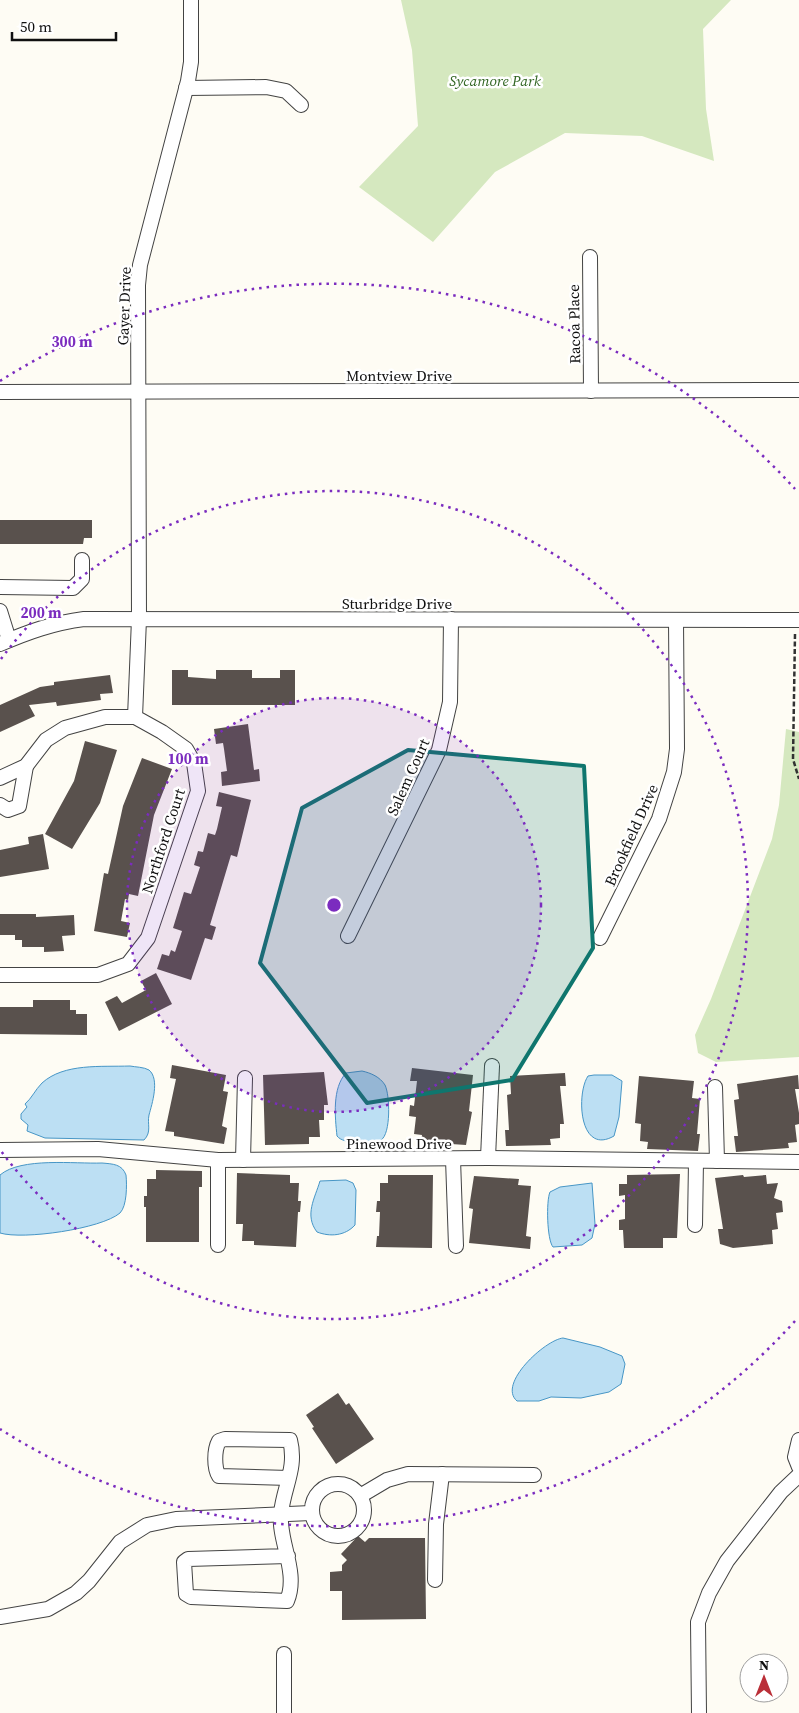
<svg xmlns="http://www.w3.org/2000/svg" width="799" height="1713" font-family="'Source Serif 4',serif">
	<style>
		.green { fill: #d5e8bf }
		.water { fill: #bcdff3; stroke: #4796c6 }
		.building { fill: #59514d }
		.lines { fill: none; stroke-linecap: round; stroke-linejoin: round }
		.minor-casing { stroke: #434343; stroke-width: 16 }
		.path { stroke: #323232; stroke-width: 2.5; stroke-dasharray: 5 2.5; stroke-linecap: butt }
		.minor { stroke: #fff; stroke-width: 14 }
		.marked { fill: #0f766e; fill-opacity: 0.2; stroke: #0f766e; stroke-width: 4; stroke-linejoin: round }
		.ring { fill: none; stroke: #7b2cbf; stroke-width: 2.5; stroke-dasharray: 2.5 5 }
		.labels { text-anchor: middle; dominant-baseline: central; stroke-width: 5; stroke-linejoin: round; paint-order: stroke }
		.park-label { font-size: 15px; font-style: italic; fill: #326623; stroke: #fff }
		.street-label { font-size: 15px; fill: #101010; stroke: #fff }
		.centre { fill: #7b2cbf; stroke: #fff; stroke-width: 2.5 }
		.ring-label { font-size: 15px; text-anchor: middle; font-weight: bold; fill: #7b2cbf; stroke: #fff; stroke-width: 5; stroke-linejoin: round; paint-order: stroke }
	</style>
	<rect width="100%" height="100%" fill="#fefcf4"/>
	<g class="green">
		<polygon points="401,0 731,0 703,29 706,109 714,161 642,136 565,133 495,172 433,242 359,187 418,126 412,50"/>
		<polygon points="786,729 799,732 799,1057 716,1062 698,1053 695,1035 711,999 772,839 779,805"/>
	</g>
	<g class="water">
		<path d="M130 1066C135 1067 144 1067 149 1070 160 1079 152 1104 149 1115 147 1124 152 1132 144 1140L45 1138 27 1131 28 1125 21 1119V1114L27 1107 25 1104C32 1098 35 1090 42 1083 64 1063 101 1067 130 1066Z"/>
		<path d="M362 1071C371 1073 380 1077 385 1085 390 1095 391 1134 381 1140 374 1145 362 1144 354 1143 348 1141 341 1141 337 1136 335 1117 332 1088 346 1073Z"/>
		<path d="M594 1075H612L622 1081 619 1117 614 1136C579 1156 576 1094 588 1076Z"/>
		<path d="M102 1163C113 1164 122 1164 126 1175 127 1185 127 1206 120 1213 101 1229 23 1240 0 1233V1175C21 1157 75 1164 102 1163Z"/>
		<path d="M346 1180 353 1183 356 1190 355 1225C345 1236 330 1237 317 1232 304 1215 315 1198 320 1181Z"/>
		<path d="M592 1183 595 1224 592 1238 582 1245 553 1247C547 1240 546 1201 550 1192L560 1187Z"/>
		<path d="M563 1338 600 1347 622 1356 625 1364 621 1384 609 1392 581 1398 551 1397 539 1401H517C497 1384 545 1340 563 1338Z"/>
	</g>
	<g class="building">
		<polygon points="0,520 92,520 92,538 84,538 83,544 0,544"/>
		<polygon points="172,670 188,670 188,677 216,679 216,670 252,670 252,678 280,678 280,670 295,670 295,705 172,705"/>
		<polygon points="110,675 113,693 100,694 101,700 57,706 56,702 29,705 35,716 0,732 0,705 40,687 54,685 54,682"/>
		<polygon points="248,724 254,770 259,769 260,781 222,786 221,772 227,771 224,749 223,743 216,744 214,729"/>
		<polygon points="85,741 117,750 100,803 72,849 45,834 74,781"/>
		<polygon points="142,758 172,769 154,815 138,896 129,894 128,900 125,899 121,921 130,923 127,937 94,931 104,873 108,874 123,806"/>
		<polygon points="219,792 251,800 237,857 231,855 210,925 216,927 212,940 205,938 191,980 157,969 162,954 169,956 171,950 175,952 182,931 173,928 184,892 191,894 200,867 194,865 198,851 203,852 208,833 215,835 217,829 222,807 216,806"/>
		<polygon points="43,834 49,869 0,877 0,850 29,844 28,837"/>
		<polygon points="0,914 36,914 36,917 74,915 75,935 62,936 64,951 44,952 44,947 22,947 22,940 15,940 15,935 0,935"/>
		<polygon points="156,973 172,1004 119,1031 105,1002 117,996 122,1003 146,990 141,981"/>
		<polygon points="33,1000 70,1000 70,1010 76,1010 76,1014 87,1014 87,1035 0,1034 0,1007 33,1007"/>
		<polygon points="172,1065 226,1075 223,1091 228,1092 222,1126 227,1128 224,1144 174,1136 174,1132 165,1131 176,1079 170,1078"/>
		<polygon points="412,1068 473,1075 469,1111 472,1112 466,1145 421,1142 422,1135 414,1134 416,1117 409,1116 410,1105 414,1106 417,1081 410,1081"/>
		<polygon points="324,1072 328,1105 324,1105 324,1120 319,1120 320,1137 309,1137 309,1144 265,1145 263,1075"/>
		<polygon points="565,1073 566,1086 560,1086 564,1124 560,1124 560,1138 550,1139 551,1145 506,1146 505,1130 509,1130 507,1095 511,1094 510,1076"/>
		<polygon points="798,1075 799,1089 795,1089 799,1113 799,1124 795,1125 797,1142 788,1143 789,1148 736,1152 734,1136 738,1136 734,1100 739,1099 737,1084"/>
		<polygon points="639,1076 694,1081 692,1098 700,1099 697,1134 700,1134 698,1151 647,1149 648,1142 640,1141 641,1124 635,1123"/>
		<polygon points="156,1170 202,1171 202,1187 199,1187 199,1242 146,1242 146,1207 144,1207 144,1196 147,1196 147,1179 156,1179"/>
		<polygon points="237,1173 290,1175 290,1183 299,1183 298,1201 301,1201 300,1212 298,1212 296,1247 254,1245 254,1241 242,1241 243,1224 236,1224"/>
		<polygon points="680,1174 677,1238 663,1238 663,1248 624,1248 623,1230 619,1230 619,1220 625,1219 625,1195 619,1196 619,1184 627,1184 627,1175"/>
		<polygon points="388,1175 433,1175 432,1248 376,1247 377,1236 379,1236 380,1212 376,1212 377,1201 380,1201 380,1183 388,1183"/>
		<polygon points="743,1175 744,1177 766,1175 767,1184 778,1183 774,1198 782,1201 783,1212 776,1213 778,1229 772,1230 773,1244 733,1248 720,1244 718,1229 723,1229 715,1178"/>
		<polygon points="474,1176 519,1179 518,1185 531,1186 526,1236 531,1237 530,1249 469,1243 473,1209 469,1208"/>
		<polygon points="338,1393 346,1405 349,1403 374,1439 336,1464 312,1428 314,1427 306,1415"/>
		<polygon points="358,1536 365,1542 369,1538 425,1538 426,1619 342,1620 342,1591 330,1591 330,1572 342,1571 342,1565 347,1560 341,1554"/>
	</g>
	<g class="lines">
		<g class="minor-casing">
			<g id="minor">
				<polyline points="186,88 266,87 286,91 301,105"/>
				<polyline points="590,257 591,391"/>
				<polyline points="0,392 799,390"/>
				<polyline points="0,587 73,588 82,579 82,560"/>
				<polyline points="0,611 9,640"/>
				<path d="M0 644C28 632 53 623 84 619L799 620"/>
				<polyline points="0,778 26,766 46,740 65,728 105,717 135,717"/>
				<polyline points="0,805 8,810 19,806 26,766"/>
				<polyline points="348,936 439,750 450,702 451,619"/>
				<polyline points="600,938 659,819 674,772 677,749 676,620"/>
				<polyline points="0,975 98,975 128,964 148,938 198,791 194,763 186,749 162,732 135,717 139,619 138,285 140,265 188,81 191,62 191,0"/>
				<polyline points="715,1087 717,1161"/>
				<polyline points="0,1150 98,1149 218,1160 488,1158 799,1162"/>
				<polyline points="488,1158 492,1066"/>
				<polyline points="453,1159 456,1246"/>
				<polyline points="218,1160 218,1245"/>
				<polyline points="243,1160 245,1078"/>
				<polyline points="695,1225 696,1161"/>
				<polyline points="799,1440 795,1457 799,1467"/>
				<circle cx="338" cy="1510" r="26"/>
				<polyline points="360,1496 387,1480 408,1474 534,1475"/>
				<path d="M288 1556 188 1559 184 1562 186 1594 191 1597 287 1601C299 1572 278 1541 281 1513 284 1486 297 1468 290 1440L225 1439 219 1441C214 1450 214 1468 219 1476L289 1478"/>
				<polyline points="435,1580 436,1524 442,1474"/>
				<polyline points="0,1617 48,1609 76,1593 89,1581 120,1542 147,1525 176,1519 311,1513"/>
				<polyline points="284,1654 284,1713"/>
				<polyline points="699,1713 698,1622 709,1593 727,1561 781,1492 799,1475"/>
			</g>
		</g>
		<polyline class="path" points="795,634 793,759 799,779"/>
		<use href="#minor" class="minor"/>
	</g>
	<path class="marked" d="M408 750 584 766 593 948 512 1080 367 1103 260 963 302 808Z"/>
	<circle cx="334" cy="905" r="207" fill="#7b2cbf" fill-opacity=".12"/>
	<g class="ring">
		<circle cx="334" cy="905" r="207"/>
		<path d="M1 659A414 414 0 1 1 1 1151"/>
		<path d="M795 1321A621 621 0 0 1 0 1429M0 381A621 621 0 0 1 795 489"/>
	</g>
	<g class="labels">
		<g class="park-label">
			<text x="495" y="80">Sycamore Park</text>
		</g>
		<g class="street-label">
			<text transform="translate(124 306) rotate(-88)">Gayer Drive</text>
			<text transform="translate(574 324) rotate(-91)">Racoa Place</text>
			<text x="399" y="375">Montview Drive</text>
			<text x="397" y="603">Sturbridge Drive</text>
			<text transform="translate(408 777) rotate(-66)">Salem Court</text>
			<text transform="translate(631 835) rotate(-66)">Brookfield Drive</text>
			<text transform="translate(163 841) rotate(-72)">Northford Court</text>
			<text x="399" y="1143">Pinewood Drive</text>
		</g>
	</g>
	<circle cx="334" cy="905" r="8" class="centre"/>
	<g class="ring-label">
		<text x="72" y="347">300 m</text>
		<text x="41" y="618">200 m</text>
		<text x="188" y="764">100 m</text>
	</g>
	<g transform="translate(764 1678)"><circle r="24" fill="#ffffff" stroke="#9f9f9f"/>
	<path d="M0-4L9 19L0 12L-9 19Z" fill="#ba2f38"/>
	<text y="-8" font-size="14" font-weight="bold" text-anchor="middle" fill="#101010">N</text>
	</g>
	<path d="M12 32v8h104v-8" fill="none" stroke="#101010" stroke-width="2.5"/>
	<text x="20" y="32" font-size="15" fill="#101010" stroke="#ffffff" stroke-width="4" paint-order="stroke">50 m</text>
</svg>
